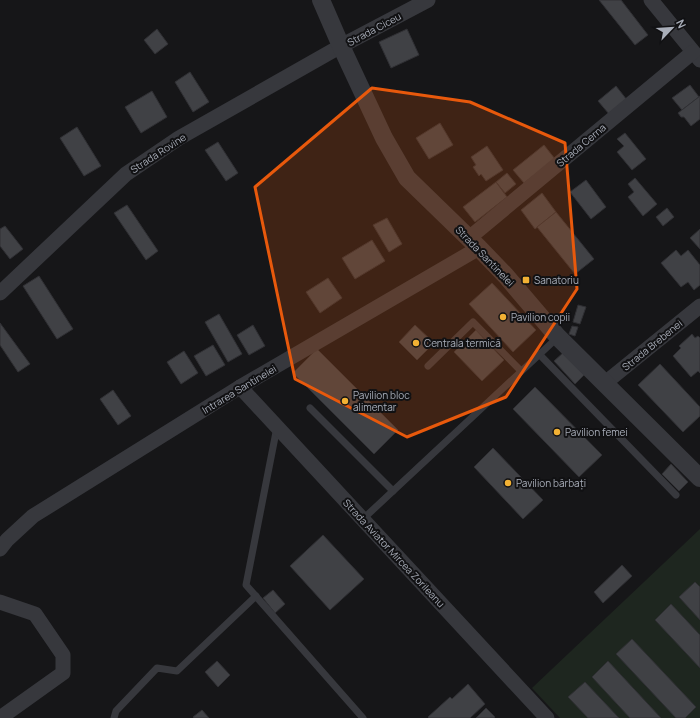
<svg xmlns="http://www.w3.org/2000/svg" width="700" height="718" font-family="Manrope,sans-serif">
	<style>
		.green { fill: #1e261f }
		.building { fill: #404145; stroke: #303034 }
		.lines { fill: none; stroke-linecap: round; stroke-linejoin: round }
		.service { stroke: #37383d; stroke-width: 7 }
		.minor { stroke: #37383d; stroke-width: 15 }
		.tertiary { stroke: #37383d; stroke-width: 18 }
		.marked { fill: #e8590c; fill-opacity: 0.2; stroke: #e8590c; stroke-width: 3; stroke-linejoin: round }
		.poi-dot { fill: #f2b134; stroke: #111113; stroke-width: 1.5 }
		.labels { text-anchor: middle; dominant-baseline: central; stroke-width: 4; stroke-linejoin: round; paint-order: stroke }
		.street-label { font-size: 10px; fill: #a8adb8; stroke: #111113 }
		.poi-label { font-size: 10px; fill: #a8adb8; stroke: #111113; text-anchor: start }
	</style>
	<rect width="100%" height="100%" fill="#161618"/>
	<polygon class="green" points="700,529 700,718 560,718 532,688"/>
	<g class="building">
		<polygon points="599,0 621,0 648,35 635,45"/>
		<polygon points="157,29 168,44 155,54 144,40"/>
		<polygon points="407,29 419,55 391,68 379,42"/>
		<polygon points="190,72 209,102 193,112 175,82"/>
		<polygon points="690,85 699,97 682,110 672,98"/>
		<polygon points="616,86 627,100 609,114 598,101"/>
		<polygon points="152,91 167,117 141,133 125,107"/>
		<polygon points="700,96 700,119 691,126 684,117 681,117 678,113"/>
		<polygon points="440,123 453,145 429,159 416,138"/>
		<polygon points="77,127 101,166 84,176 60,138"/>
		<polygon points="625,133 646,159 632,170 617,152 624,146 617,139"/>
		<polygon points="218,142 238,173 226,181 205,150"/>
		<polygon points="544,145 555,159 524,183 513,170"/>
		<polygon points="487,146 503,170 486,181 481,174 479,176 473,167 476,165 471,157"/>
		<polygon points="507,173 516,184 505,193 496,182"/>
		<polygon points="635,178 657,204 643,216 628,197 634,192 628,184"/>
		<polygon points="586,180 606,207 591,219 570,192"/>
		<polygon points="496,182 507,197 475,222 463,207"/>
		<polygon points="542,193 556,212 535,229 521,210"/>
		<polygon points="127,205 158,251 146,260 114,213"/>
		<polygon points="667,208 674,217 663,226 656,217"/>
		<polygon points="556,212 594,259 575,274 537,227"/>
		<polygon points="387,218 402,244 389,252 373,225"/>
		<polygon points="5,226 23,249 10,259 0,246 0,229"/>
		<polygon points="700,229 700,249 690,238"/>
		<polygon points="372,240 385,261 355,279 342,258"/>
		<polygon points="676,250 681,256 688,250 700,265 700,285 694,290 688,282 681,287 661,263"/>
		<polygon points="39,276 73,329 57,339 23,286"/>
		<polygon points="328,278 342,298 320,313 306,292"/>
		<polygon points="492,283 536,330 513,352 469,304"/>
		<polygon points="578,305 586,307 580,324 573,322"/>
		<polygon points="219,314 242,354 228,362 205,322"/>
		<polygon points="0,323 30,364 18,372 0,345"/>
		<polygon points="253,325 265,346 249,355 237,335"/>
		<polygon points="415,325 434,343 417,360 399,342"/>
		<polygon points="572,326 578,327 575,336 569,334"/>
		<polygon points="476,330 504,360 482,381 454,352"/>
		<polygon points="692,334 695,338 698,336 700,338 700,373 698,371 691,377 673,356 681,348 679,346"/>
		<polygon points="213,345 225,365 206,376 194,356"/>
		<polygon points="317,349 398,430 374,454 293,373"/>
		<polygon points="184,351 198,373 181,384 167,362"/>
		<polygon points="564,352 585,374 575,384 554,361"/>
		<polygon points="660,364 700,407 700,416 683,432 638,385"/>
		<polygon points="535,387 602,455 579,477 513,409"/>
		<polygon points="113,390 131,416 118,425 100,399"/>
		<polygon points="493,448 543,500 523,519 474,467"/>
		<polygon points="671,464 688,482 679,491 662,474"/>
		<polygon points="323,535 364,579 330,610 290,566"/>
		<polygon points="622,565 632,576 603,603 594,592"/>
		<polygon points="695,582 700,587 700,620 679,597"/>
		<polygon points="273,590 285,604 275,613 263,598"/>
		<polygon points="671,604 700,635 700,668 655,620"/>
		<polygon points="632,639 696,707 685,718 676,718 616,654"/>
		<polygon points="217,661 230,675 218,687 205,672"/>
		<polygon points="608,661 661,718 630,718 592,677"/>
		<polygon points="585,682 619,718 588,718 568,697"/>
		<polygon points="468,684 485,704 470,718 429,718 428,717 450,697 452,699"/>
		<polygon points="486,708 495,717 494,718 476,718"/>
		<polygon points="202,710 209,718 194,718 193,717"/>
	</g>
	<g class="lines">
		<g class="service">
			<polyline points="539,354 676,495"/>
			<polyline points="428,366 473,322 521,371"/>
			<polyline points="310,408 393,491"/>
			<polyline points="277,427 246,585 363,718"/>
			<polyline points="363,519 558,337"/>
			<polyline points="114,718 116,711 157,668 177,671 256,596"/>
		</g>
		<g class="minor">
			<polyline points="651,0 700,60"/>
			<polyline points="469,238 693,52"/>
			<polyline points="0,293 126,174 179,138 341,46 428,0"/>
			<polyline points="605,383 700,306"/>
			<polyline points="240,387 547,718"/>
			<polyline points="0,549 7,540 33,516 240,387 479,248"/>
			<polyline points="0,602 35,614 63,655 63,673 0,718"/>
		</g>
		<polyline class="tertiary" points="321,0 341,46 384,138 407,178 479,248 506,276 558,337 700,478"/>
	</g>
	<path class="marked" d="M372 88 470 102 565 143 577 289 506 397 407 437 295 379 255 187Z"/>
	<g class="poi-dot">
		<rect x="522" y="276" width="8" height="8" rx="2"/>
		<circle cx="503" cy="317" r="4"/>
		<circle cx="416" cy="343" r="4"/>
		<circle cx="345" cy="401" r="4"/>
		<circle cx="557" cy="432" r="4"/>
		<circle cx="508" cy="483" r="4"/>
	</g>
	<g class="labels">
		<g class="street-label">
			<text transform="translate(374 29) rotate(-28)">Strada Ciceu</text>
			<text transform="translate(581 145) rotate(-40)">Strada Cerna</text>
			<text transform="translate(158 153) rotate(-33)">Strada Rovine</text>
			<text transform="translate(485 256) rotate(46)">Strada Santinelei</text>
			<text transform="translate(652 345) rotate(-39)">Strada Brebenei</text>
			<text transform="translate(239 389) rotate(-31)">Intrarea Santinelei</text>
			<text transform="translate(394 553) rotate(47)">Strada Aviator Mircea Zorileanu</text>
		</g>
		<g class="poi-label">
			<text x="534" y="280">Sanatoriu</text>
			<text x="511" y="317">Pavilion copii</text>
			<text x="424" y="343">Centrala termică</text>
			<text x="353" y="395">Pavilion bloc<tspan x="353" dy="12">alimentar</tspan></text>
			<text x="565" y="432">Pavilion femei</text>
			<text x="516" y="483">Pavilion bărbați</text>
		</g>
	</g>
	<g transform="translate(672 28) rotate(65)" stroke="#111113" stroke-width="3" paint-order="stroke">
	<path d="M0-3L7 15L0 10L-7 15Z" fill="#a8adb8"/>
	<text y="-6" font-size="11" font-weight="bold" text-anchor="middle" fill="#a8adb8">N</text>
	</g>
</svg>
